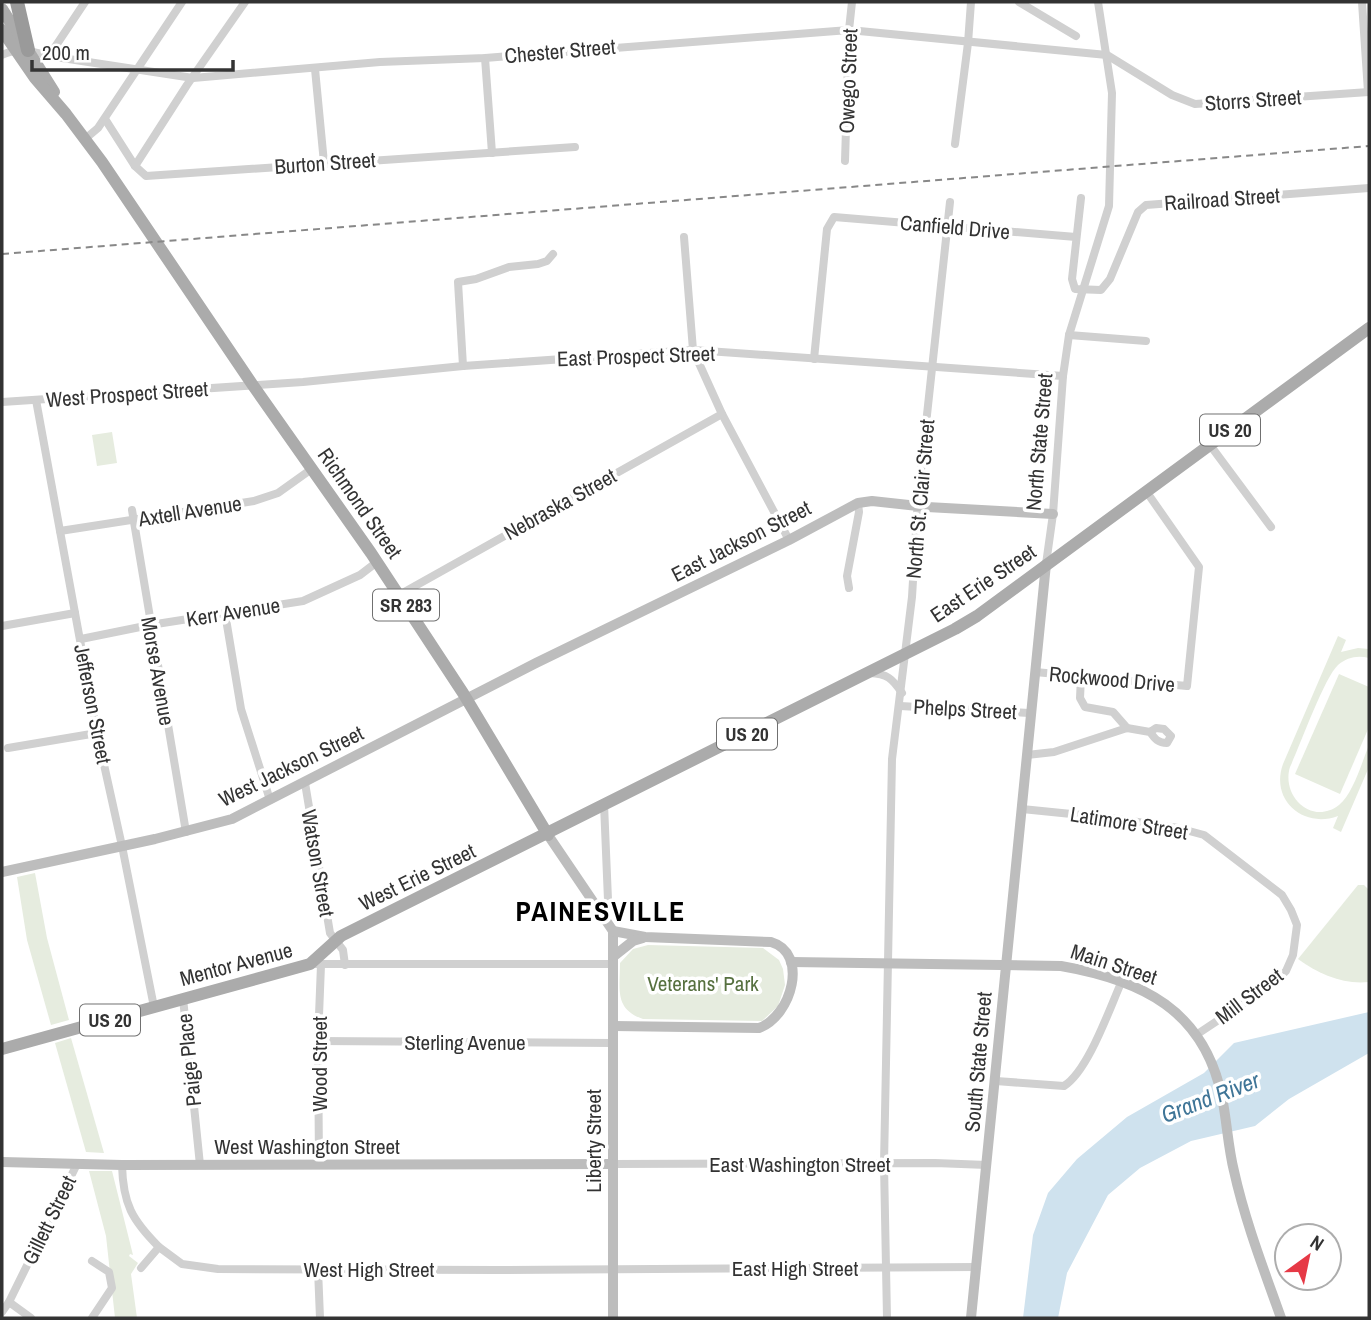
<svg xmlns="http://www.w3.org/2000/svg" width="1371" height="1320" font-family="'Archivo Narrow',sans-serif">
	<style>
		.green { fill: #e6ecdf }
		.water { fill: #cfe2ee }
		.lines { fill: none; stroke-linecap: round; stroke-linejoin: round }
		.street { stroke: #d0d0d0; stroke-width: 8 }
		.secondary { stroke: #bdbdbd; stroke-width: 10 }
		.primary { stroke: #ababab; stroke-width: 12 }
		.highway { stroke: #9a9a9a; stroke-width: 14 }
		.rail { stroke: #888; stroke-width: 2; stroke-dasharray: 7 5; stroke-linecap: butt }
		.labels { text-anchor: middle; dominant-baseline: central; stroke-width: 7; stroke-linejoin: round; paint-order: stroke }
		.shield { fill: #fff; stroke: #707070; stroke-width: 2 }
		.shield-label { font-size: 19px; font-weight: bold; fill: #333 }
		.street-label { font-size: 21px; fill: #333; stroke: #fff }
		.park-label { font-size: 21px; fill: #56703f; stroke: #fff }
		.water-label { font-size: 23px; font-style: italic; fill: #3f7597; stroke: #fff }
		.district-label { font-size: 28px; font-weight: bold; letter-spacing: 2px; fill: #000; stroke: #fff }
	</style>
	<rect width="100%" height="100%" fill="#fff"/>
	<g class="green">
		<polygon points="112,432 117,463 97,466 92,435"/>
		<path d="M1338 636 1346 640 1341 652 1358 648 1369 649V658C1358 655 1347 657 1338 665 1324 678 1300 746 1290 767 1281 796 1312 826 1339 805 1353 794 1362 762 1369 745V767L1341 832 1333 828 1338 816C1303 829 1270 800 1283 764Z"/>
		<polygon points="1339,674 1369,687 1369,727 1340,794 1295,774"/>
		<polygon points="35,873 47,938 69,1020 51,1025 27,940 17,877"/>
		<path d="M1358 885H1364L1369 890V982C1344 985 1318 974 1298 959Z"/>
		<path d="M648 945 763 948 779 960 783 969 785 985 778 1006 762 1021 643 1019C614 1009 620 989 620 963L633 949Z"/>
		<polygon points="71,1038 104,1153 86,1152 55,1043"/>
		<polygon points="89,1171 112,1171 133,1255 130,1254 129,1256 138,1263 131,1274 137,1318 115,1318 106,1236"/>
	</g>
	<polygon class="water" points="1369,1012 1369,1053 1289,1099 1255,1126 1191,1141 1140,1168 1108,1195 1067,1273 1058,1318 1023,1318 1033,1235 1048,1193 1077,1159 1127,1117 1204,1073 1234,1043"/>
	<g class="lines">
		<g class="street">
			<polyline points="1019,2 1076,36"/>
			<polyline points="1362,2 1368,92"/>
			<path d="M2 55C19 47 31 51 49 56L193 78 380 62 485 58 849 30 1107 55 1172 95 1195 104 1369 92"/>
			<polyline points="49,56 85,2"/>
			<polyline points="485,58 492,153"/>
			<polyline points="315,69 324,163"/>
			<polyline points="105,119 135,166 146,176 575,147"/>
			<polyline points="85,139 98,128 182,2"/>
			<polyline points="955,144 968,43 971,2"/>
			<polyline points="845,161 849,30 852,2"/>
			<polyline points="135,166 187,85 245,2"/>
			<polyline points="1081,198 1072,279 1075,289 1101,290 1110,279 1138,212 1146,205 1369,188"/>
			<polyline points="684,237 693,350 722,414 789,540"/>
			<polyline points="1069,335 1146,341"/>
			<polyline points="814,359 827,229 834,217 1076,237"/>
			<polyline points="463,366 458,282 476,279 509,267 538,264 547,261 553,254"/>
			<polyline points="36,400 97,733 122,846 154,1007"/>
			<polyline points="2,402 303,382 463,366 693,350 1063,376"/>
			<polyline points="1210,445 1271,527"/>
			<polyline points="132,510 186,832"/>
			<polyline points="60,531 254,501 278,493 313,468"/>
			<polyline points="1046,564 1053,514 1063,376 1069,335 1109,206 1112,93 1098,2"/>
			<polyline points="849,588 847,576 859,512 858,503"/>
			<polyline points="399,595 722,414"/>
			<polyline points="225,613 241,709 270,800"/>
			<polyline points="2,626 75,613"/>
			<polyline points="81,639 150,625 303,601 360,575 377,562"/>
			<polyline points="1035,672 1187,686 1199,567 1146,491"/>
			<path d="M870 673C887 674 892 678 902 693"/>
			<polyline points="1081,677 1080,698 1085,707 1113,712 1127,728"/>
			<polyline points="900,706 1029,713"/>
			<polyline points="8,748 97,733"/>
			<path d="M1027 755 1054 752 1127 728 1150 732 1156 728 1164 729 1171 736 1167 743C1158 743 1155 739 1150 732"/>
			<polyline points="305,783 330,933 343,950 345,965"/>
			<polyline points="1022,809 1111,818 1178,828 1204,835 1282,895 1291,910 1297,925 1293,955 1286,971 1274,983 1196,1035"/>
			<polyline points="602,914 608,900 604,804"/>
			<polyline points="310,964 613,964"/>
			<polyline points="183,998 200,1165"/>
			<polyline points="318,1041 612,1043"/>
			<path d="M996 1081 1064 1086C1088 1071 1109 1010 1121 983"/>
			<polyline points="319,1164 318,1041 321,965"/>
			<polyline points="612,1164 935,1163 987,1165"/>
			<path d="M122 1165C123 1204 132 1220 159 1247"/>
			<polyline points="141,1268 159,1247 182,1264 218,1269 498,1270 977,1267"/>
			<polyline points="318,1269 320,1318"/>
			<polyline points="9,1302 31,1318"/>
			<polyline points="2,1312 9,1302 77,1164"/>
			<polyline points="92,1318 112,1288 109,1272 92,1261"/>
			<polyline points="887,1318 884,1164 892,759 912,597 918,498 950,202"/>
		</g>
		<g class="secondary">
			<polyline points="548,835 613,931 613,1318"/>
			<polyline points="2,872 155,839 232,819 536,663 789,540 858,503 872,501 927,507 1053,514"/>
			<path d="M613 931 645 937 771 942C809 953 792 1016 759 1028L614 1026"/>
			<polyline points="614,956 633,941 643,938"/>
			<path d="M791 962 1061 966C1142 980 1204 1010 1222 1097 1227 1122 1228 1147 1234 1171 1245 1221 1264 1270 1281 1318"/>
			<polyline points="2,1162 122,1165 612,1164"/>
			<polyline points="971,1318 1046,564"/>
		</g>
		<g class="primary">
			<polyline points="2,9 54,92"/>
			<polyline points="2,30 35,78 66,114 102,162 252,384 371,553 463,693 548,835"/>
			<polyline points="2,1049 310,964 341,936 955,629 977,616 1369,328"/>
		</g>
		<polyline class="highway" points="17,2 28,50"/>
		<polyline class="rail" points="2,254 1369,146"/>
	</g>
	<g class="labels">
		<g class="shield">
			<rect x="1200" y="414.5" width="60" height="31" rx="5"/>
			<rect x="373" y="589.5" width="66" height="31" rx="5"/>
			<rect x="717" y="718.5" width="60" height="31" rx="5"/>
			<rect x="80" y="1004.5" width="60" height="31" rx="5"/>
		</g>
		<g class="shield-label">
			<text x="1230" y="430">US 20</text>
			<text x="406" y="605">SR 283</text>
			<text x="747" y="734">US 20</text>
			<text x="110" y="1020">US 20</text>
		</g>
		<g class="street-label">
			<text transform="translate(560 51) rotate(-5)">Chester Street</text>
			<text transform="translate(848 81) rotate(-88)">Owego Street</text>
			<text transform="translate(1253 100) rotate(-4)">Storrs Street</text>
			<text transform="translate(325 163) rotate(-4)">Burton Street</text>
			<text transform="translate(1222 199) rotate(-4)">Railroad Street</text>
			<text transform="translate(955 227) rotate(5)">Canfield Drive</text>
			<text transform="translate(636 356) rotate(-2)">East Prospect Street</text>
			<text transform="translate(127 394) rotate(-4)">West Prospect Street</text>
			<text transform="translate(1039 442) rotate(-85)">North State Street</text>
			<text transform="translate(920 499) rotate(-85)">North St. Clair Street</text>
			<text transform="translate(360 503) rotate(55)">Richmond Street</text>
			<text transform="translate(560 504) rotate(-29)">Nebraska Street</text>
			<text transform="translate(190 511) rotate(-9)">Axtell Avenue</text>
			<text transform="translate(741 541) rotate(-27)">East Jackson Street</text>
			<text transform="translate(983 583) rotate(-34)">East Erie Street</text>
			<text transform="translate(233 612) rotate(-9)">Kerr Avenue</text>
			<text transform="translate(158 671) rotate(80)">Morse Avenue</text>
			<text transform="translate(1112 679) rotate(5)">Rockwood Drive</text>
			<text transform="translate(93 704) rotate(79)">Jefferson Street</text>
			<text transform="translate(965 709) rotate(3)">Phelps Street</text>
			<text transform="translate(291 766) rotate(-26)">West Jackson Street</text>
			<text transform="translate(1129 823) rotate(9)">Latimore Street</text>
			<text transform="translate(318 863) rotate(80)">Watson Street</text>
			<text transform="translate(417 877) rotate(-26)">West Erie Street</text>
			<text transform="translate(236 964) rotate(-15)">Mentor Avenue</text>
			<text transform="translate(1114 964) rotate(18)">Main Street</text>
			<text transform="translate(1249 996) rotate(-37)">Mill Street</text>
			<text x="465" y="1042">Sterling Avenue</text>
			<text transform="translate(189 1060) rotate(-96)">Paige Place</text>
			<text transform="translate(978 1062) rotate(-85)">South State Street</text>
			<text transform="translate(319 1064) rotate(-90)">Wood Street</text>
			<text transform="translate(593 1141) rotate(-90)">Liberty Street</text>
			<text x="307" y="1146">West Washington Street</text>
			<text x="800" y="1164">East Washington Street</text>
			<text transform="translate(49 1220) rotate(-64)">Gillett Street</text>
			<text x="795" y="1268">East High Street</text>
			<text x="369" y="1269">West High Street</text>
		</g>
		<g class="park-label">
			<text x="703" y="983">Veterans' Park</text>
		</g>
		<g class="water-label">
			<text transform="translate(1210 1097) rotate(-21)">Grand River</text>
		</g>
		<g class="district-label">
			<text x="601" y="911">PAINESVILLE</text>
		</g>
	</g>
	<rect width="1371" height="1320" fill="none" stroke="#333333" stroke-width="7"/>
	<g transform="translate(1308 1257) rotate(33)"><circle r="33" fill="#ffffff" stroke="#adadad" stroke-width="2"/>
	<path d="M0-5L12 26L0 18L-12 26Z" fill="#e63946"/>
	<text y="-10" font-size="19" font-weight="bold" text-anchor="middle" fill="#333333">N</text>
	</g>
	<path d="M32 60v10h201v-10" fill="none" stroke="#333333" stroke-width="3.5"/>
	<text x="42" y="60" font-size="21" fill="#333333" stroke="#ffffff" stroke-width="5" paint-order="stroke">200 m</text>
</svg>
